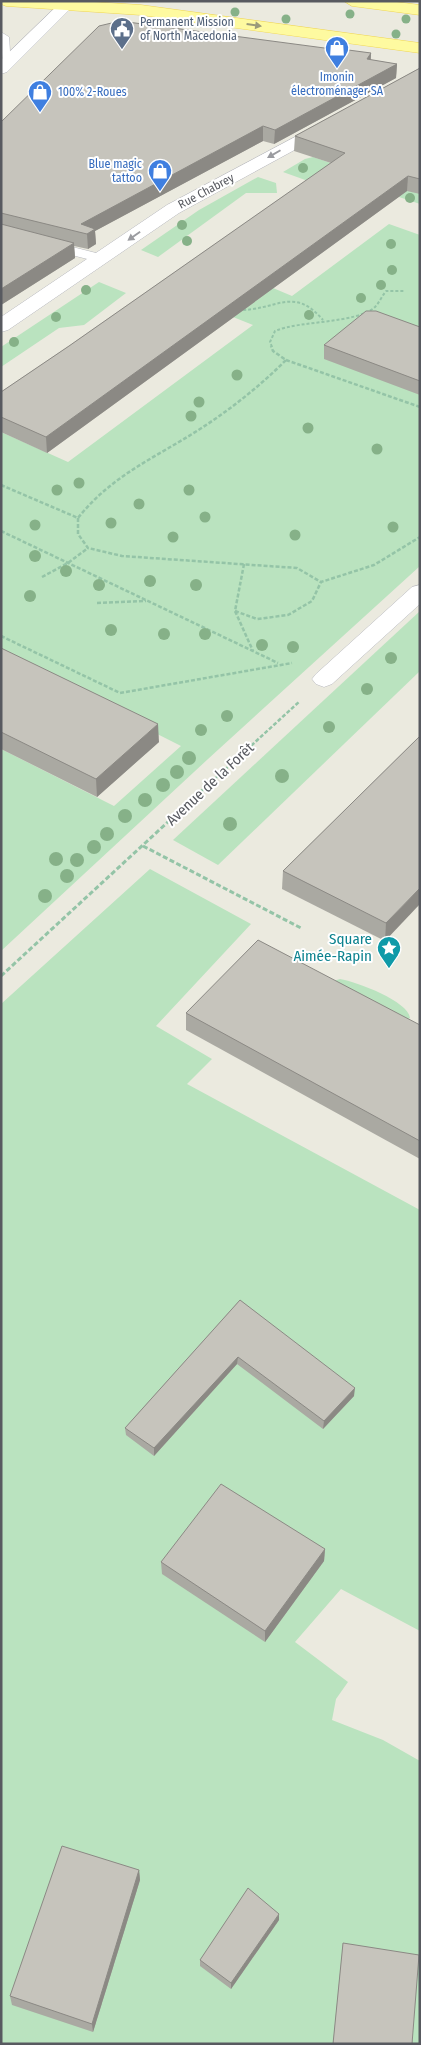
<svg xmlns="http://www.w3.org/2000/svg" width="421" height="2045" font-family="'Fira Sans Condensed',sans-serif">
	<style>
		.green { fill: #bae3bf }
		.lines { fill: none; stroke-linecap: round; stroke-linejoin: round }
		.service-casing { stroke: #b7b8be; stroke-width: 1 }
		.minor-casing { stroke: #b7b8be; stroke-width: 1 }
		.tertiary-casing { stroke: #b7b8be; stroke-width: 1 }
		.secondary-casing { stroke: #b8bac1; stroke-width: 1 }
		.primary-casing { stroke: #f0d653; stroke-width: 1 }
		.path-far2 { stroke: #94c4a7; stroke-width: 2; stroke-dasharray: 3 2; stroke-linecap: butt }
		.path-far1 { stroke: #94c4a7; stroke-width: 2.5; stroke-dasharray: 4 2; stroke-linecap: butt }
		.path { stroke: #94c4a7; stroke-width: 3; stroke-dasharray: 5 2.5; stroke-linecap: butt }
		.service { fill: #fff; fill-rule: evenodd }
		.minor { fill: #fff; fill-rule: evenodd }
		.tertiary { fill: #fff; fill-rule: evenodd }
		.secondary { fill: #fff; fill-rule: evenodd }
		.primary { fill: #fefaa0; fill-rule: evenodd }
		.tree { fill: #86b188 }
		.wall { fill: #aaa9a2 }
		.shaded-wall { fill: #8b8984 }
		.building { fill: #c6c4bc; stroke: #8b8984 }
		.oneway { fill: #9a9a7a }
		.oneway2 { fill: #9b9ca0 }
		.labels { text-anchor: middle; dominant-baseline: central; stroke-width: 4; stroke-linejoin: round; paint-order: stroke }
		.far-service-label { font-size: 12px; fill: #4e5e75; stroke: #fff; text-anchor: start }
		.far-shop-label { font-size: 12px; fill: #366cbe; stroke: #fff }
		.far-street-label { font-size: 12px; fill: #585a60; stroke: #fff }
		.street-label { font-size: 15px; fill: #585a60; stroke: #fff }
		.culture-label { font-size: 15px; fill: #0d838f; stroke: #fff; text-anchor: end }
	</style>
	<rect width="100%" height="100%" fill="#ebeadf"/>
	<g class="green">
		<polygon points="313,157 420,193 420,204 333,175 308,181 283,172 305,159"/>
		<polygon points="258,177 276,183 277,193 246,193 158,257 141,250 199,210"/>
		<polygon points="389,224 420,235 420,566 208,759 1,951 1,749 114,806 181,746 1,655 1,432 68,462 253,325 233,317 273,288 292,296"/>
		<polygon points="99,282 126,293 84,325 59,328 1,367 1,347"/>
		<polygon points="420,611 420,671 218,865 173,840"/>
		<polygon points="150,869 251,924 156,1026 212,1059 187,1084 420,1210 420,1631 341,1589 295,1642 348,1682 336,1699 332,1720 383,1740 420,1761 420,2044 1,2044 1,1004"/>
		<path d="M340 979C357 982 408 1001 410 1018L407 1020 330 982Z"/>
	</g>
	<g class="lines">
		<g class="service-casing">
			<polygon id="service" points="1,229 108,256 110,259 103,263 1,237"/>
		</g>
		<g class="minor-casing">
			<g id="minor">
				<polygon points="327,120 333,121 335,125 333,129 179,213 8,330 1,332 1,317 167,205"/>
				<polygon points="420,585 420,604 332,684 324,687 316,684 312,679 316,674 412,587"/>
			</g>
		</g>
		<g class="tertiary-casing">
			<polygon id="tertiary" points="61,2 71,2 74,5 7,72 1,74 1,60"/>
		</g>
		<g class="secondary-casing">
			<polygon id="secondary" points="1,32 9,37 11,66 3,71"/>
		</g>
		<g class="primary-casing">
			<g id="primary">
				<polygon points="1,1 79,1 141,5 420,43 420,53 141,15 6,6 1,4"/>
				<polygon points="344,1 389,1 420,5 420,15 352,6"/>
			</g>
		</g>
		<g class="path-far2">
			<path d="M238 310C276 311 293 285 323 320"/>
			<path d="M272 347 270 342 275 331C301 320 356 324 375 307 379 303 382 296 386 291H405"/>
		</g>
		<g class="path-far1">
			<polyline points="286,360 420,407"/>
			<path d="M1 485 78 518C112 475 155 458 200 429 231 409 260 386 286 360L273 351 271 346"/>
			<polyline points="78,518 78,534 88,548 122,556 297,568 321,582 374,565 420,537"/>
			<polyline points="1,531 278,663"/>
			<polyline points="244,564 235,611 253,651"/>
			<polyline points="42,577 68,563 88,548"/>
			<polyline points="97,603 146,601"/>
			<polyline points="235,611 257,619 288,615 312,601 321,582"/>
			<polyline points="1,636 120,693 292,663"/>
			<polyline points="207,786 300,701"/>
		</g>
		<g class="path">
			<polyline points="143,846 301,928"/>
			<polyline points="1,976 208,785"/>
		</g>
		<use href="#service" class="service"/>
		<use href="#minor" class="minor"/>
		<use href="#tertiary" class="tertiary"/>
		<use href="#secondary" class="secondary"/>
		<use href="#primary" class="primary"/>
	</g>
	<g class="tree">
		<circle cx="235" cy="12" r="4.5"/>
		<circle cx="350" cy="14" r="4.5"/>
		<circle cx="286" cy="19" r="4.5"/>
		<circle cx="406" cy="19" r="4.5"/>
		<circle cx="396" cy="34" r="4.5"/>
		<circle cx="303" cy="168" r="5"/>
		<circle cx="410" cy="198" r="5"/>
		<circle cx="182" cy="225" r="5"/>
		<circle cx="187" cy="241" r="5"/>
		<circle cx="391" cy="244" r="5"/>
		<circle cx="392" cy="270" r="5"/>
		<circle cx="381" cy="285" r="5"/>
		<circle cx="86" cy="290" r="5"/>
		<circle cx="361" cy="298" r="5"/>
		<circle cx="309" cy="315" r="5"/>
		<circle cx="56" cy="317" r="5"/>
		<circle cx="14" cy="342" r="5"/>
		<circle cx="237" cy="375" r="5.5"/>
		<circle cx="199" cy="402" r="5.5"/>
		<circle cx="191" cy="416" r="5.5"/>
		<circle cx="308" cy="428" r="5.5"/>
		<circle cx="377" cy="449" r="5.5"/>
		<circle cx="79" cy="483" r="5.5"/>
		<circle cx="57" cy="490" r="5.5"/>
		<circle cx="189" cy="490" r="5.5"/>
		<circle cx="139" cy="504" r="5.5"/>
		<circle cx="205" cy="517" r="5.5"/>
		<circle cx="111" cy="523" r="5.5"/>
		<circle cx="35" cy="525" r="5.5"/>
		<circle cx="393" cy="527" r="5.5"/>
		<circle cx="295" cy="535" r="5.5"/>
		<circle cx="173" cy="537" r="5.5"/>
		<circle cx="35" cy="556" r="6"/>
		<circle cx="66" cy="571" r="6"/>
		<circle cx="150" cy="581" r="6"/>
		<circle cx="99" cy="585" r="6"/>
		<circle cx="196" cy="585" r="6"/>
		<circle cx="30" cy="596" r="6"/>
		<circle cx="111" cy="630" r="6"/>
		<circle cx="164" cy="634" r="6"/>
		<circle cx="205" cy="634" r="6"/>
		<circle cx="262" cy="645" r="6"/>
		<circle cx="293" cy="647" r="6"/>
		<circle cx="391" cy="658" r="6"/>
		<circle cx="367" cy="689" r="6"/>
		<circle cx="227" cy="716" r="6"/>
		<circle cx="329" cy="727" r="6"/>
		<circle cx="201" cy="730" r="6"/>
		<circle cx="189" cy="758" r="7"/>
		<circle cx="177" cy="772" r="7"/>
		<circle cx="282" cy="776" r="7"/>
		<circle cx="163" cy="785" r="7"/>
		<circle cx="145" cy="800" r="7"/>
		<circle cx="125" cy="816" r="7"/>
		<circle cx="230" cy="824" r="7"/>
		<circle cx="107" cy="834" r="7"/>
		<circle cx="94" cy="847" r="7"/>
		<circle cx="56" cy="859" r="7"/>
		<circle cx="77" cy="860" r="7"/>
		<circle cx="67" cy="876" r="7"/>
		<circle cx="45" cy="896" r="7"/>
	</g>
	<g class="wall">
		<polygon points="332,49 371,53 371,60 397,64 396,78 274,144 263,141 95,231 96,244 88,249 74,246 75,258 1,305 1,122"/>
		<polygon points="420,68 420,194 407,191 47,453 1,432 1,392 69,346 331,163 294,151 295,136"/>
		<polygon points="420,327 420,395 324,359 324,345"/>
		<polygon points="1,648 159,742 97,797 1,749"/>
		<polygon points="420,736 385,941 282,889 283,871"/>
		<polygon points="186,1013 420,1025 420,1159 186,1030"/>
		<polygon points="240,1300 354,1396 323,1429 237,1364 154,1456 126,1435 125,1428"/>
		<polygon points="325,1549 324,1561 265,1642 162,1574 161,1562"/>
		<polygon points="139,1870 140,1880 93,2032 12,2005 10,1996"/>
		<polygon points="279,1920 231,1989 200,1966 200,1960"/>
		<polygon points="343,1943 412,2044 333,2044"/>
	</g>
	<g class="shaded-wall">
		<polygon points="371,53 370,67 367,59"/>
		<polygon points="397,64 396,78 274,144 275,130"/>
		<polygon points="263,126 263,141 95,231 96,244 88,249 87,234 81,224"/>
		<polygon points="408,176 407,191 47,453 46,437"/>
		<polygon points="74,243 75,258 1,305 1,289"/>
		<polygon points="158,724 159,742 97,797 96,779"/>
		<polygon points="420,888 420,904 385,941 386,923"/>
		<polygon points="238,1357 237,1364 154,1456 154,1448"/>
		<polygon points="355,1388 354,1396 323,1429 324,1421"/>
		<polygon points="325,1549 324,1561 265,1642 265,1631"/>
		<polygon points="139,1870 140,1880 93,2032 92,2024"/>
		<polygon points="279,1914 279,1920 231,1989 231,1983"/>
	</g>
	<g class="building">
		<polygon points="120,21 332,49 333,48 371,53 367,59 397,64 275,130 263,126 81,224 95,229 87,234 1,213 1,122 99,26"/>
		<polygon points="420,68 420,179 408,176 46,437 1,417 1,392 69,346 345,153 295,136"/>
		<polygon points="1,224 74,243 1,289"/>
		<polygon points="366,311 376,311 420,327 420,381 324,345"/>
		<polygon points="1,648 158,724 96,779 1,732"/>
		<polygon points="420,736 420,888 386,923 283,871"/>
		<polygon points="258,940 420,1025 420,1141 186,1013"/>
		<polygon points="240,1300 355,1388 324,1421 238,1357 154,1448 125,1428"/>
		<polygon points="221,1484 325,1549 265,1631 161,1562"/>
		<polygon points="62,1846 139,1870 92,2024 10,1996"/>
		<polygon points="248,1888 279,1914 231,1983 200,1960"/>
		<polygon points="343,1943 419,1955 412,2044 333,2044"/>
	</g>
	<defs><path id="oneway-solid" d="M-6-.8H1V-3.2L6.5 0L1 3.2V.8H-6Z" transform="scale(1.25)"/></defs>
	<use class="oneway" href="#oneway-solid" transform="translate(254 25) rotate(8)"/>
	<g class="oneway2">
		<use href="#oneway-solid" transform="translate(274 154) rotate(150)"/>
		<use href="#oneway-solid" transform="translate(134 236) rotate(145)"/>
	</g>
	<defs>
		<g id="civic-pin" transform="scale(1.25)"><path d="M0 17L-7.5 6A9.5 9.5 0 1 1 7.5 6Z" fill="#5c6f8a" stroke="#fff"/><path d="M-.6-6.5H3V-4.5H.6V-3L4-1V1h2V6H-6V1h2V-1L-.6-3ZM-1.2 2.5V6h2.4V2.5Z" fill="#fff"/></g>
		<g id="shop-pin" transform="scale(1.25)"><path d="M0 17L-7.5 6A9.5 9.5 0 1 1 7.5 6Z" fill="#3f7fe0" stroke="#fff"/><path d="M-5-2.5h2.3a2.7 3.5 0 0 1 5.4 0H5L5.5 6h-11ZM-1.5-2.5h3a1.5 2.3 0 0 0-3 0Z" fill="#fff"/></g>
		<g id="sight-pin" transform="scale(1.25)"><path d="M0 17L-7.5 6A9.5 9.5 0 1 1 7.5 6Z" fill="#0f9aa8" stroke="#fff"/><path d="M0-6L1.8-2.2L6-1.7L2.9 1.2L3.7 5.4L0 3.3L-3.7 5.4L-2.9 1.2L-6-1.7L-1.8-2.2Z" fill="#fff"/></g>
	</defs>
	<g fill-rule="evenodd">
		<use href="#civic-pin" x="122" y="29"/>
		<use href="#shop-pin" x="337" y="48"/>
		<use href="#shop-pin" x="40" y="92"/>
		<use href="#shop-pin" x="160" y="171"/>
		<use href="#sight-pin" x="389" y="948"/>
	</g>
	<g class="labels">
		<g class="far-service-label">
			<text x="140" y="22">Permanent Mission<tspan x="140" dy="14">of North Macedonia</tspan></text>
		</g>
		<g class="far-shop-label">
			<text x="337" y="77">Imonin<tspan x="337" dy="14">électroménager SA</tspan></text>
			<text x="58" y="92" text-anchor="start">100% 2-Roues</text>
			<text x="142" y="164" text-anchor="end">Blue magic<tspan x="142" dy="14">tattoo</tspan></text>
		</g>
		<g class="far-street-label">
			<text transform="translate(206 191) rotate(-28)">Rue Chabrey</text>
		</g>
		<g class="street-label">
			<text transform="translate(210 784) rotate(-43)">Avenue de la Forêt</text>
		</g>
		<g class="culture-label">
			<text x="372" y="939">Square<tspan x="372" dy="17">Aimée-Rapin</tspan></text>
		</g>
	</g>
	<rect width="421" height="2045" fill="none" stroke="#585a60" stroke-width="5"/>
</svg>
